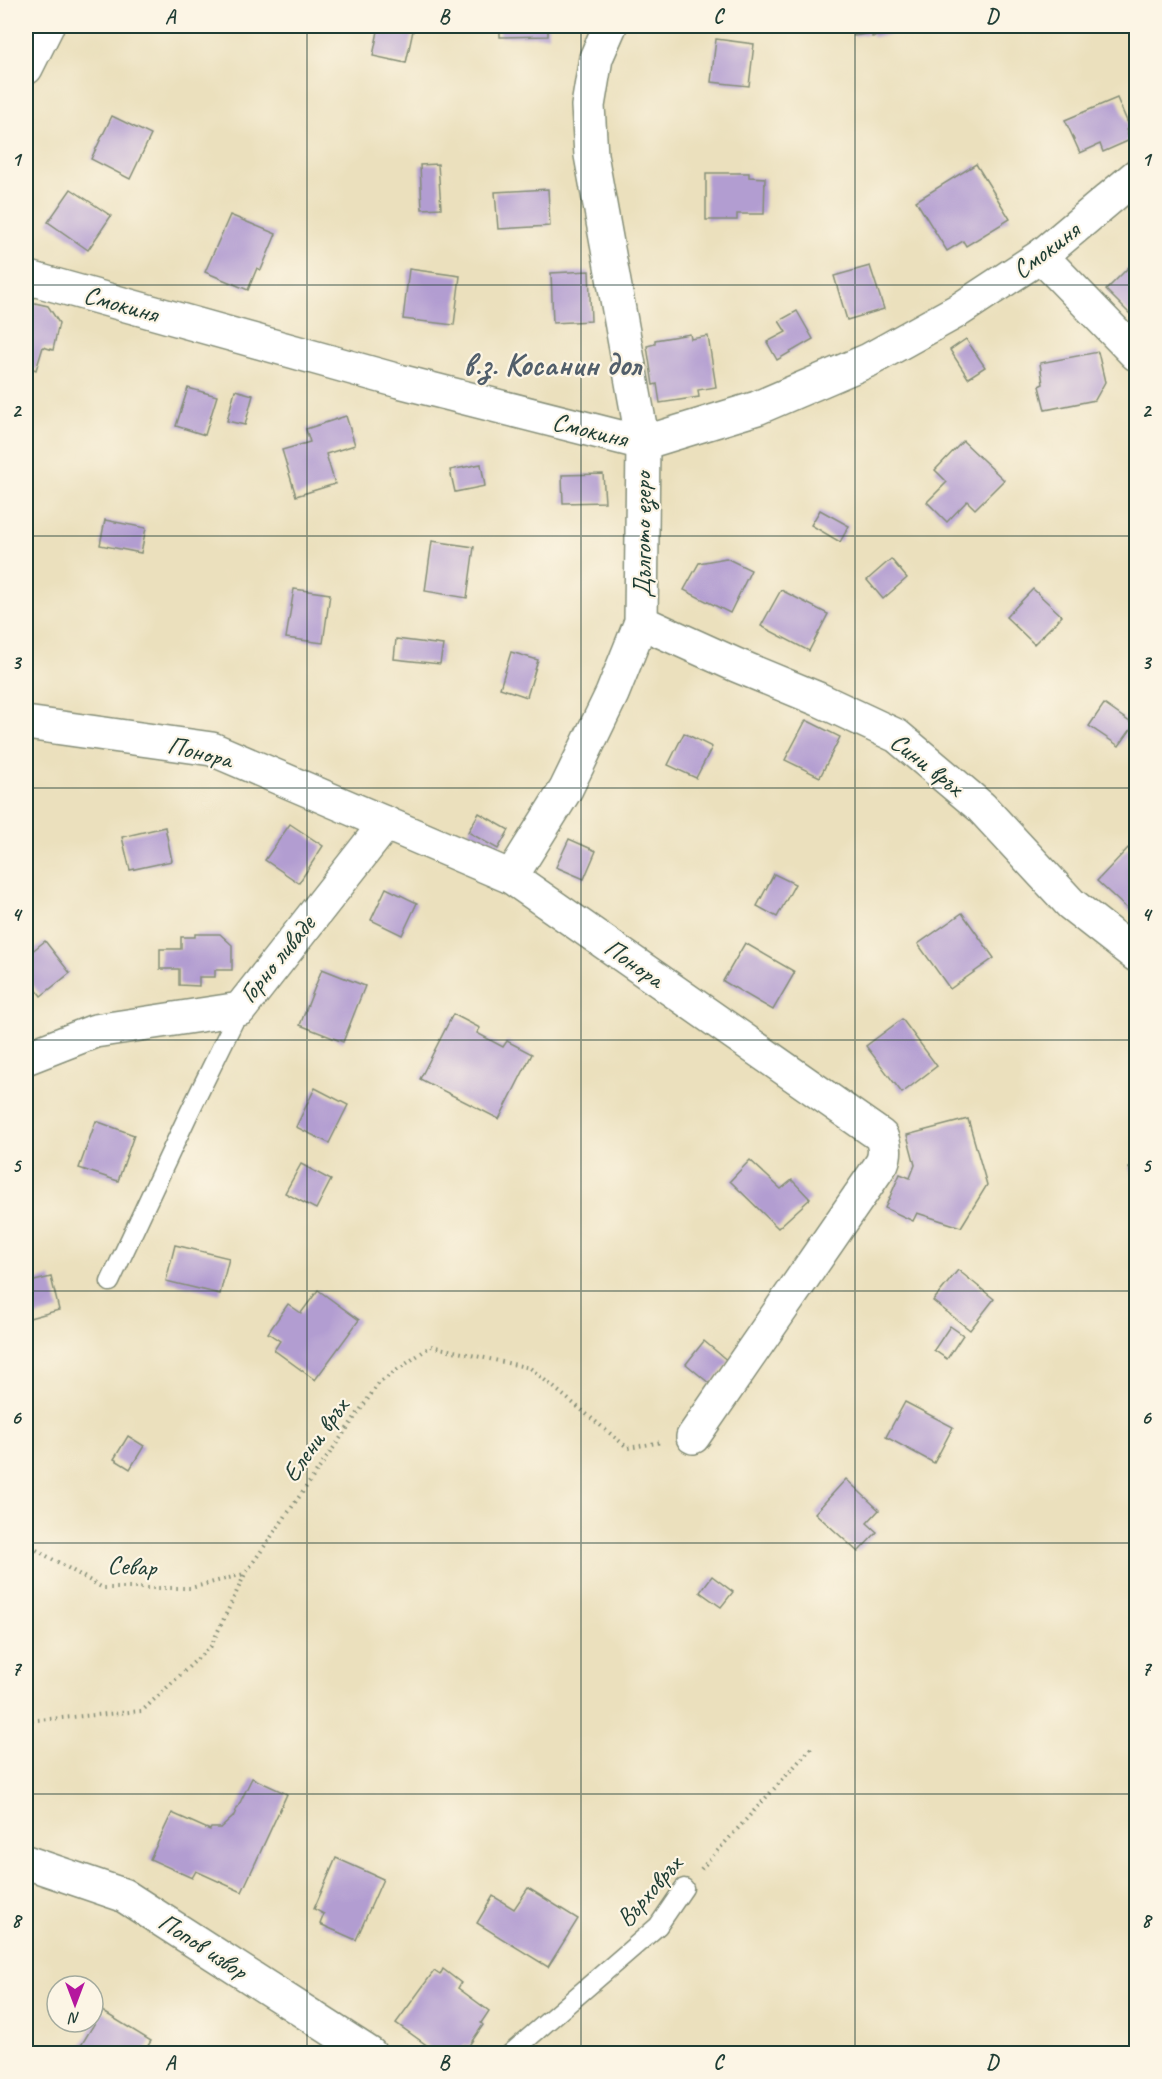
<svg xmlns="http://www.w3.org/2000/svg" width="1162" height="2079" font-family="Caveat,sans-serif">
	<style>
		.building { fill: #b29dd1 }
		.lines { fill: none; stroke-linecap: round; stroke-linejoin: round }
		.lane-casing { stroke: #858e78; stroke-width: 21 }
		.street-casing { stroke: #858e78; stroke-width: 36 }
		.path { stroke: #858e78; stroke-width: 4; stroke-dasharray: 1.5 4.5; stroke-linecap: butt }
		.lane { stroke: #fff; stroke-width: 18 }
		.street { stroke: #fff; stroke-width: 33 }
		.grid { fill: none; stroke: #1f3d34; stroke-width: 1.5; stroke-opacity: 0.55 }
		.labels { text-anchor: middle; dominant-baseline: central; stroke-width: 4.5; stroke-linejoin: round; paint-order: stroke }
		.street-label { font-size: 26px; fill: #1f3d34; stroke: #fcf5e5 }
		.district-label { font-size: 32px; font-weight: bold; fill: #525f6b; stroke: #fcf5e5 }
		.neatline { fill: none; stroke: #1f3d34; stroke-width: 2 }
		.grid-label { font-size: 20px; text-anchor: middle; font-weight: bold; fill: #1f3d34 }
	</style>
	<rect width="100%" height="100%" fill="#fcf5e5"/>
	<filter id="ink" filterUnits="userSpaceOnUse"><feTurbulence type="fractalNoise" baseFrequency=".0167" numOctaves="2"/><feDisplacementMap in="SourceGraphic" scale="12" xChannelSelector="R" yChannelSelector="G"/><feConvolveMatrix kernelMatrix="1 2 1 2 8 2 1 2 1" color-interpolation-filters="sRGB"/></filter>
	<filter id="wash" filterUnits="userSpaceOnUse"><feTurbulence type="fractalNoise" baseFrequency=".008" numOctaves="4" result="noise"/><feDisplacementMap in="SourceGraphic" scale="24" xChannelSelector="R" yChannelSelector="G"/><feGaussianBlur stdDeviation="1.35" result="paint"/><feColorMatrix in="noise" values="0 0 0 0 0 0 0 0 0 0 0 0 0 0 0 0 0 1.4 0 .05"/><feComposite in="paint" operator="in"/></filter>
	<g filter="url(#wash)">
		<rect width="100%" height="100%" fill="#ebe0bd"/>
		<g id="blocks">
			<g class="building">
				<polygon points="379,26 414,26 406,63 373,56"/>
				<polygon points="500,26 548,26 548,36 500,37"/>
				<polygon points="852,26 930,26 930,29 872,37 872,33 854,36"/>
				<polygon points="716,39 754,44 749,86 711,82"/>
				<polygon points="1117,98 1130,128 1126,130 1130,140 1103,152 1100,144 1080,153 1065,120"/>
				<polygon points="112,116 151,135 130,179 91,159"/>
				<polygon points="438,164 441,208 422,209 420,165"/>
				<polygon points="976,164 1010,219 966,246 963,241 947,251 916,201"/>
				<polygon points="706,173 749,173 749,177 765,178 764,214 737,214 737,220 706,220"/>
				<polygon points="71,189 111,216 88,250 48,222"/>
				<polygon points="548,189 550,226 498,229 495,192"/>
				<polygon points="230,215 276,234 261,270 257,268 248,290 205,272"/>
				<polygon points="1136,260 1136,320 1106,290"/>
				<polygon points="870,266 884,309 847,320 834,276"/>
				<polygon points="409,269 460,276 454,325 403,319"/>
				<polygon points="589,271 591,321 553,323 551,273"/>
				<polygon points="26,301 48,306 59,323 53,350 43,347 36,370 26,366"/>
				<polygon points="797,311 813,339 777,360 767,342 786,332 779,321"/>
				<polygon points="690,334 691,339 708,336 716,387 698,390 699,397 660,403 657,384 653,385 647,346 655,344 655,340"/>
				<polygon points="966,339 985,367 968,378 950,350"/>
				<polygon points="1098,352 1105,382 1095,400 1045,410 1039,386 1043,384 1040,363"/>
				<polygon points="188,388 217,396 205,435 176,426"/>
				<polygon points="235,390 253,395 245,425 227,421"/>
				<polygon points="346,416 355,445 326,454 335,484 296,496 282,450 310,442 306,429"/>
				<polygon points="963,441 1004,480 975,509 967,501 947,522 927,502 947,482 935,470"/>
				<polygon points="481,464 485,486 455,492 450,470"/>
				<polygon points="603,474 605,502 563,503 562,475"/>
				<polygon points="820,510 849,526 840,542 811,525"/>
				<polygon points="105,520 146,528 141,553 100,545"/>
				<polygon points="432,541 474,547 467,598 425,591"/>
				<polygon points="726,558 751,570 730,613 684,590 699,563"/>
				<polygon points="891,559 907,578 883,599 867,580"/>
				<polygon points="294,589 330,594 323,643 286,638"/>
				<polygon points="1033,589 1062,616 1034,644 1006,617"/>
				<polygon points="781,590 828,614 809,651 761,626"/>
				<polygon points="396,639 443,645 440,664 394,659"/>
				<polygon points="511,652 538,660 527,697 500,688"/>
				<polygon points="1104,704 1134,725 1119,746 1089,726"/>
				<polygon points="806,720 840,737 820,777 785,760"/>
				<polygon points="684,733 712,747 696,778 668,765"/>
				<polygon points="479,813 509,830 498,849 468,832"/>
				<polygon points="290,824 323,846 299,883 265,860"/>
				<polygon points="165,827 172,861 130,870 122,837"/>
				<polygon points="569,839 596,851 584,879 556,867"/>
				<polygon points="1128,848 1136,856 1136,917 1097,881"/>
				<polygon points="774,874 795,884 777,917 757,906"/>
				<polygon points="386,888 417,903 402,935 371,920"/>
				<polygon points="962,913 994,958 950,989 918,944"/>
				<polygon points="195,934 220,934 232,945 232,970 215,970 215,977 199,977 199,986 179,985 179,969 160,969 160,949 181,949 181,937 195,937"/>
				<polygon points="45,941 70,973 41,996 26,976 26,956"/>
				<polygon points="745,943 795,972 773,1010 723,981"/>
				<polygon points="322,969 365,986 343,1042 300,1025"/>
				<polygon points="453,1014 480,1028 477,1033 503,1047 507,1041 532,1054 499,1119 420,1079"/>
				<polygon points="902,1019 937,1066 902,1093 866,1046"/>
				<polygon points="315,1088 348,1105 329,1143 296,1127"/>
				<polygon points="968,1119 987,1185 961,1227 917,1213 913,1221 885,1208 900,1174 910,1178 915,1165 907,1135"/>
				<polygon points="96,1121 134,1135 118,1181 79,1168"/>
				<polygon points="750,1160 781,1189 792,1180 810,1199 778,1228 730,1181"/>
				<polygon points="301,1164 331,1180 316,1209 285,1193"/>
				<polygon points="1136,1164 1136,1180 1129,1168"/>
				<polygon points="175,1245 229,1258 220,1294 166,1281"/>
				<polygon points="958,1270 994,1299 970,1330 933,1301"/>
				<polygon points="51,1277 59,1310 26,1319 26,1283"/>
				<polygon points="318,1290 359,1320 315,1380 274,1350 280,1341 268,1333 288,1304 301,1313"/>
				<polygon points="950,1326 963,1335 947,1359 934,1350"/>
				<polygon points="704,1341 729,1362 710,1384 686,1364"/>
				<polygon points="905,1402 953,1427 934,1463 886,1437"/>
				<polygon points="128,1436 144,1446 130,1469 114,1459"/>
				<polygon points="846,1479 879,1510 867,1523 877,1532 858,1552 815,1513"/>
				<polygon points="712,1576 733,1592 721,1607 700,1592"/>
				<polygon points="252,1778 287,1794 242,1892 196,1871 192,1878 150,1859 172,1813 210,1830 211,1828 221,1828 233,1817"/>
				<polygon points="336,1858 383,1879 356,1940 320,1924 324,1914 314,1909"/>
				<polygon points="528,1888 578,1919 548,1967 477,1923 493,1896 514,1909"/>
				<polygon points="443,1969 461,1983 458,1988 489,2011 481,2023 483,2025 468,2047 465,2045 458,2054 439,2054 396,2023 434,1971 440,1975"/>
				<polygon points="102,2011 151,2041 143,2054 77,2052"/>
			</g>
		</g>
	</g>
	<g filter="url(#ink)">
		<use href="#blocks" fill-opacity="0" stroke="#858e78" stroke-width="1.5"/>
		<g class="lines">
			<g class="lane-casing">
				<g id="lane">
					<polyline points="110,1282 189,1113 240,1009"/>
					<polyline points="510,2054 658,1926 684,1888"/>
				</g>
			</g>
			<g class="street-casing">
				<g id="street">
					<polyline points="26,68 47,26"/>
					<polyline points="1041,256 1136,354"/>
					<polyline points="26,277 399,381 643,443 757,408 869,360 959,310 1041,256 1136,176"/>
					<polyline points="641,622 736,665 818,699 897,736 981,807 1071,904 1136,955"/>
					<path d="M26 723 212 749 511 877 881 1136C885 1146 886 1153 882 1163L693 1437"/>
					<polyline points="511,877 566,789 612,694 641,622 643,443 591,155 588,106 596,58 610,26"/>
					<polyline points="26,1058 95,1031 240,1009 386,823"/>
					<polyline points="26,1862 123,1895 370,2054"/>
				</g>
			</g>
			<g class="path">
				<polyline points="26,1544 103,1588 191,1588 244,1574"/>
				<polyline points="26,1721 142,1711 211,1646 245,1574 379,1383 431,1346 530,1368 628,1448 662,1442"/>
				<polyline points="701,1869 813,1746"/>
			</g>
			<use href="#lane" class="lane"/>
			<use href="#street" class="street"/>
		</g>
	</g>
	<path class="grid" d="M307 26V2054M581 26V2054M855 26V2054M26 285H1136M26 536H1136M26 788H1136M26 1040H1136M26 1291H1136M26 1543H1136M26 1794H1136"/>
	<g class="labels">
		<g class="street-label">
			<text transform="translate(1046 250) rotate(-37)">Смокиня</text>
			<text transform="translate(121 304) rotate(16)">Смокиня</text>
			<text transform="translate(590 430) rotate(14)">Смокиня</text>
			<text transform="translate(642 535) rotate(-90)">Дългото езеро</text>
			<text transform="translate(200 752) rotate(14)">Понора</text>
			<text transform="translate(927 764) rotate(38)">Сини връх</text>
			<text transform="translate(277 959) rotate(-51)">Горно ливаде</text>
			<text transform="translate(634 963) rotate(35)">Понора</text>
			<text transform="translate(315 1440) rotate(-55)">Елени връх</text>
			<text transform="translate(132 1566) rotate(4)">Севар</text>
			<text transform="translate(649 1891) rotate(-49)">Върховръх</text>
			<text transform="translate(203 1946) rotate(33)">Попов извор</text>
		</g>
		<g class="district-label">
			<text x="552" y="364">в.з. Косанин дол</text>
		</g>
	</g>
	<rect width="1162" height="2079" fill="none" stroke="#fcf5e5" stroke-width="66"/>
	<g transform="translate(75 2004) rotate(180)"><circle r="28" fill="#fcf5e5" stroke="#a4ab9e" stroke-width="1.5"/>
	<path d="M0-4.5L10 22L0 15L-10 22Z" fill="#b5179e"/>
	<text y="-9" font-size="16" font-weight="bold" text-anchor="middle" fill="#1f3d34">N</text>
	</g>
	<rect x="33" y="33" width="1096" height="2013" class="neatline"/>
	<g class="grid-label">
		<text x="170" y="23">A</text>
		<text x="444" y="23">B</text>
		<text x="718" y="23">C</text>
		<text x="992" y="23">D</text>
		<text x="16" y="166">1</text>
		<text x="1146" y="166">1</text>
		<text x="16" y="417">2</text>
		<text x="1146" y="417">2</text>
		<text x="16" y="669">3</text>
		<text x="1146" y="669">3</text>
		<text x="16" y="921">4</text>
		<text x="1146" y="921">4</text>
		<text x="16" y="1172">5</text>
		<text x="1146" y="1172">5</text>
		<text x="16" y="1424">6</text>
		<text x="1146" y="1424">6</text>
		<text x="16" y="1675">7</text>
		<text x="1146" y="1675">7</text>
		<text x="16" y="1927">8</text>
		<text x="1146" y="1927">8</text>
		<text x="170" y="2069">A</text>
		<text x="444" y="2069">B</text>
		<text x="718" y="2069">C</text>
		<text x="992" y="2069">D</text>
	</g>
</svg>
